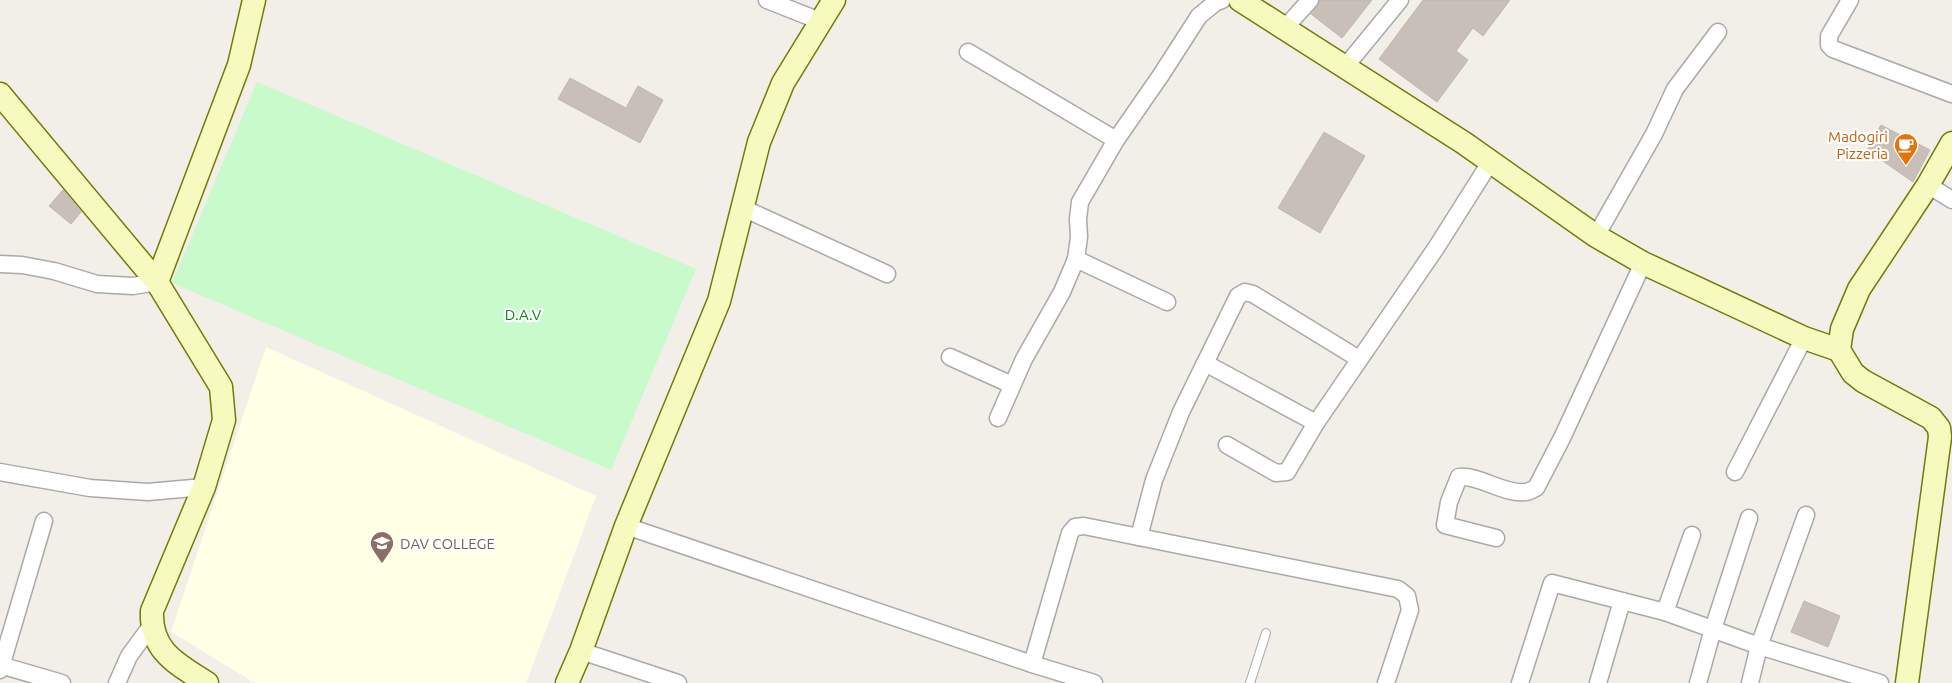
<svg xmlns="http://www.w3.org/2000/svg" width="1952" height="683" font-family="Ubuntu,sans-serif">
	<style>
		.education { fill: #ffffe5 }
		.park { fill: #c8facc }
		.building { fill: #c7bfb8; stroke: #c4b6ab }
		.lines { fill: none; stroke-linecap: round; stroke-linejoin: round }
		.lane-casing { stroke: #a9a9a9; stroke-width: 10 }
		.street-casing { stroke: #a9a9a9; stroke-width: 19 }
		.secondary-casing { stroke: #707d05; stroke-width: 25 }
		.lane { stroke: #fff; stroke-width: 8 }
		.street { stroke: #fff; stroke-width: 16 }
		.secondary { stroke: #f7fabf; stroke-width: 22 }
		.labels { text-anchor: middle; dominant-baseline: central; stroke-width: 4.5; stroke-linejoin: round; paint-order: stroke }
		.food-label { font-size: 15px; fill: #c56008; stroke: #fff; text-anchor: end }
		.park-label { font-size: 15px; fill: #0c8416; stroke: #fff }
		.education-label { font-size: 15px; fill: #785e54; stroke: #fff; text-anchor: start }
	</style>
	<rect width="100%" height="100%" fill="#f2efe9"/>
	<polygon class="education" points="266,347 596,496 526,683 255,683 171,632"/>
	<polygon class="park" points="257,82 696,269 611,470 172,283"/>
	<g class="building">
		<polygon points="1320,0 1372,0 1342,38 1311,14 1318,6"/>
		<polygon points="1423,0 1510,0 1483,36 1473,28 1456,51 1468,60 1437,102 1379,59"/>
		<polygon points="570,78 626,108 638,86 663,100 640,143 558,99"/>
		<polygon points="1881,125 1930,150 1913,182 1867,150"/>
		<polygon points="1324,132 1365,156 1320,233 1278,208"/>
		<polygon points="63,190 81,212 71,224 49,206"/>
		<polygon points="1804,601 1840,616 1828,647 1791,632"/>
	</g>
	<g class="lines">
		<g class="lane-casing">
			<polyline id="lane" points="1250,683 1266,633"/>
		</g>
		<g class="street-casing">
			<g id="street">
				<polyline points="767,0 820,21"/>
				<polyline points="1850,0 1829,36 1829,45 1833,49 1952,94"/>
				<polyline points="1285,28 1310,0"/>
				<polyline points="968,52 1116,140"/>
				<polyline points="1345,67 1400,0"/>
				<polyline points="1928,185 1952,200"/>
				<polyline points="743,208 887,274"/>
				<polyline points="1596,236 1654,134 1675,89 1718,32"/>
				<polyline points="1076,259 1167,302"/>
				<polyline points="0,264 22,265 54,271 97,284 133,286 157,282"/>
				<polyline points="950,357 1012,385"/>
				<polyline points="1205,363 1316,423"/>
				<polyline points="998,418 1024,359 1062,292 1076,259 1079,237 1078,219 1080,202 1116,140 1161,75 1199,16 1215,3 1222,0"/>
				<polyline points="1227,445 1276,473 1287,472 1316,423 1436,248 1491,161"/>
				<polyline points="0,472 90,488 148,492 204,487"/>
				<polyline points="1735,472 1804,338"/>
				<polyline points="626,526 1032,664 1094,683"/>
				<polyline points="1139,537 1154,480 1181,412 1238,296 1245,292 1253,294 1359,359"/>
				<path d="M1496 538 1445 525 1449 502 1459 477C1477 474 1505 495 1525 492 1529 492 1533 489 1536 488L1562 438 1643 263"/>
				<polyline points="1665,612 1692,535"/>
				<polyline points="581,651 678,683"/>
				<polyline points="1032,664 1070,533 1075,527 1084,526 1398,589 1407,596 1410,610 1386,683"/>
				<polyline points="0,665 62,683"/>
				<polyline points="0,670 44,521"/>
				<polyline points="117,683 129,656 151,626"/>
				<polyline points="1520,683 1552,583 1665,612 1759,646 1880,683"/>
				<polyline points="1598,683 1622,601"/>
				<polyline points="1698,683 1713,629 1749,518"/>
				<polyline points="1750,683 1759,646 1806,515"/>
			</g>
		</g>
		<g class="secondary-casing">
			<g id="secondary">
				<polyline points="1240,0 1464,143 1596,236 1643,263 1804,338 1839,350"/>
				<path d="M0 94 157 282 221 387 224 420 204 487 152 611C150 651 177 664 207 683"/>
				<polyline points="157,282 239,65 254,0"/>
				<polyline points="567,683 581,651 626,526 719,301 759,142 783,83 834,0"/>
				<polyline points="1907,683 1940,437 1939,428 1931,418 1863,381 1853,373 1839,350 1842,329 1859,289 1928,185 1952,143"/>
			</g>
		</g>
		<use href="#lane" class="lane"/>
		<use href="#street" class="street"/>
		<use href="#secondary" class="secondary"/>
	</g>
	<defs>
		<g id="cafe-pin" transform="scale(1.25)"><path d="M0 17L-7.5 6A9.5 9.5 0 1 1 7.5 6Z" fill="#e8710a" stroke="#fff"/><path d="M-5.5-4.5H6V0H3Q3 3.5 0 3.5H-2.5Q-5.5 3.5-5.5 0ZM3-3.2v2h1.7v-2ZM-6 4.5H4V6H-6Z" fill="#fff"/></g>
		<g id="university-pin" transform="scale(1.25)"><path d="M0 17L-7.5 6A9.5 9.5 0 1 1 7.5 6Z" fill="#8d6e63" stroke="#fff"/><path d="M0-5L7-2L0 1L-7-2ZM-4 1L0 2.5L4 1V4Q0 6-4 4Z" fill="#fff"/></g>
	</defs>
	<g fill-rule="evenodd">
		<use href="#cafe-pin" x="1906" y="145"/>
		<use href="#university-pin" x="382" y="543"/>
	</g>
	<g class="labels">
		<g class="food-label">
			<text x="1888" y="136">Madogiri<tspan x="1888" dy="17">Pizzeria</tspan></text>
		</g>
		<g class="park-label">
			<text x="523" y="314">D.A.V</text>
		</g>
		<g class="education-label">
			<text x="400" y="543">DAV COLLEGE</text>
		</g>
	</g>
</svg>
